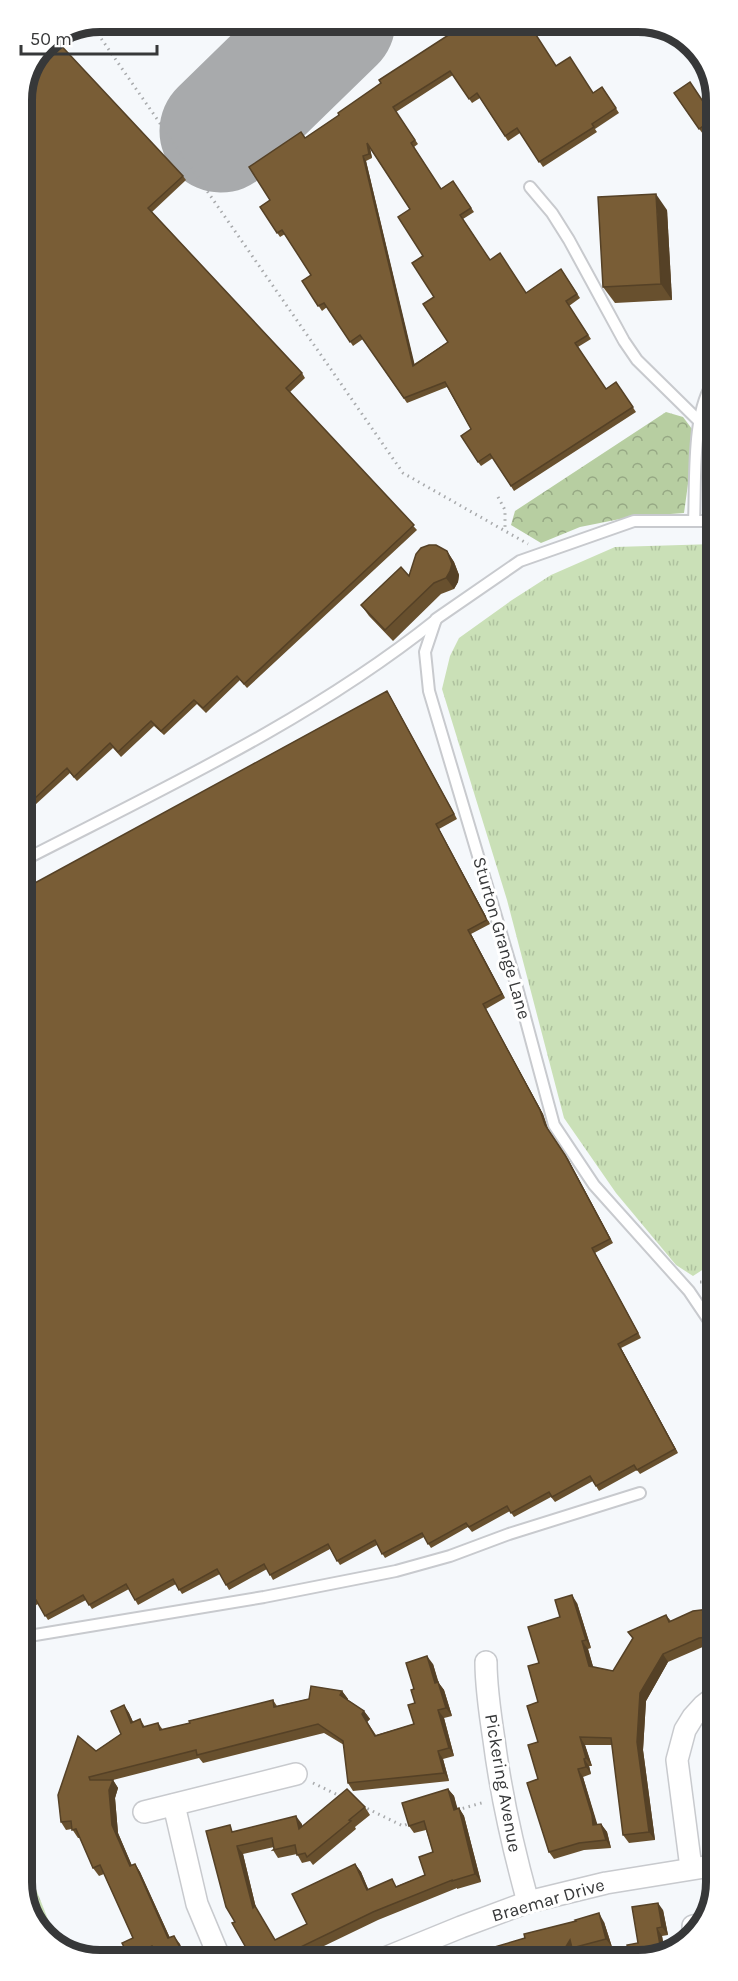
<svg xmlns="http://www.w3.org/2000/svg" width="738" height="1981" font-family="Karla,sans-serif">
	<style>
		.grass { fill: url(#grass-tufts) }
		.forest { fill: url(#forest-crowns) }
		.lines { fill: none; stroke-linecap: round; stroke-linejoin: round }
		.runway { stroke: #a8aaac; stroke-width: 123 }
		.service-casing { stroke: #c8cace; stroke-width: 14 }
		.minor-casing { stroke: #c8cace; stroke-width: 24 }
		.path { stroke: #a8aaac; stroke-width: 3; stroke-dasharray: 1.5 4.5; stroke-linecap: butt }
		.service { stroke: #fff; stroke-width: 10 }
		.minor { stroke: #fff; stroke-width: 21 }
		.wall { fill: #68502e; fill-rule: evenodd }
		.shaded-wall { fill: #554126 }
		.building { fill: #795d36; stroke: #554126; stroke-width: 1.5; fill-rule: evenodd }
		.labels { text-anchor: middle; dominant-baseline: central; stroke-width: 6; stroke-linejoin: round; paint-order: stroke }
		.street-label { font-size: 18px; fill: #373839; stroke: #fff }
		.rim { fill: none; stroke: #373839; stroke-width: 8 }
	</style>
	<defs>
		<pattern id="grass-tufts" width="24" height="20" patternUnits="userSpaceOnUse" patternTransform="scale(1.5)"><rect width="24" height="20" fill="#cae0b7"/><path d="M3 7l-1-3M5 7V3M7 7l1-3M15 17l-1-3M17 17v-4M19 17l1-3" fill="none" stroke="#aec19e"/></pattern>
		<pattern id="forest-crowns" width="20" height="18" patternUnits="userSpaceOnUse" patternTransform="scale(1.5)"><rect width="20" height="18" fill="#b7cea1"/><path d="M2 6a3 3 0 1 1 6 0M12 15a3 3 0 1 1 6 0" fill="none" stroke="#96a884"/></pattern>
	</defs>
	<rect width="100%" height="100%" fill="#f5f8fb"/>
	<g class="grass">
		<polygon points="715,544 716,1261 693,1276 676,1265 616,1193 564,1118 507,900 442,689 450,656 459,638 512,600 551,575 615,547"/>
		<polygon points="24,1859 59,1947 51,1944 24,1903"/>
	</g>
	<polygon class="forest" points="666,412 683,417 695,433 684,513 630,517 580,527 541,543 511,525 515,511"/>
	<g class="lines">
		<polyline class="runway" points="221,131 334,21"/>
		<g class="service-casing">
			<g id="service">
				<polyline points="530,187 552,213 569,240 624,341 637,360 699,421"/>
				<polyline points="714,221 709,227 715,251"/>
				<path d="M694 521C696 483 691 410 715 380"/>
				<polyline points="715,521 634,521 520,561 436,619 425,652 429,691 515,980 554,1125 594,1185 689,1291 716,1331"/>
				<path d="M22 861C164 788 311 720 436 620"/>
				<polyline points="23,1637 264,1597 396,1571 450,1556 509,1534 640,1493"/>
			</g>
		</g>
		<g class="minor-casing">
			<g id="minor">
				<path d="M486 1662C486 1688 490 1714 494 1740 501 1795 513 1848 528 1902"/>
				<polyline points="174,1805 197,1904 220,1959"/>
				<polyline points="144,1812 296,1774"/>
				<polyline points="691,1868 677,1760 685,1730 693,1717 703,1706 717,1695"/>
				<polyline points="694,1934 693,1926 703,1924"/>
				<polyline points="385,1958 461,1927 528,1902 606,1883 717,1865"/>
			</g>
		</g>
		<g class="path">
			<polyline points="91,24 403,473 528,544"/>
			<polyline points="498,497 505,510 505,531"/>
			<polyline points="700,1282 716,1282"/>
			<polyline points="313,1783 342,1797"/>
			<polyline points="362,1806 403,1826 410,1823"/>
			<polyline points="457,1810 485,1802"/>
		</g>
		<use href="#service" class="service"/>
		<use href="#minor" class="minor"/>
	</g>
	<g class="wall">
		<path d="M521 34 557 66 593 93 602 87 619 113 595 129 597 132 543 167 520 133 508 141 480 98 472 103 453 75 396 112 418 144 414 147 441 189 453 181 474 212 463 219 490 260 526 293 561 269 580 298 569 306 591 339 578 347 606 389 616 382 636 412 514 491 493 458 481 466 478 462 471 429 447 387 407 403 363 339 353 346 327 307 322 311 302 281 311 275 285 234 280 237 260 207 270 200 305 138ZM370 148 410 209 434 297 448 342 414 364 366 161 372 158Z"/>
		<polygon points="674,93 714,118 714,131 705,137"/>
		<polygon points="21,94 183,176 186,180 152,212 302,373 305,378 290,392 417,530 247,688 240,680 206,713 197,704 164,735 154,726 121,757 113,748 77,781 70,773 35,805 27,796 22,801"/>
		<polygon points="667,210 672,300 615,303 603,287"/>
		<polygon points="447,551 454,562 459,575 458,582 454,589 441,594 393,641 369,616 361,605"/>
		<polygon points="390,696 457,819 439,829 490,924 471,934 505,998 486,1009 543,1114 548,1129 568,1159 613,1243 595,1253 641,1338 621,1348 678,1453 640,1474 637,1470 599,1491 593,1481 555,1502 551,1497 514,1517 510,1511 472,1532 468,1527 431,1548 424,1537 385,1558 377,1545 340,1565 330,1549 273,1580 267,1569 229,1590 220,1574 182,1594 176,1584 138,1605 129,1589 92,1609 86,1600 48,1620 38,1604 23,1612 22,890"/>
		<polygon points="577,1603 591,1648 588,1649 593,1667 613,1671 633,1639 628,1632 666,1615 671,1621 717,1608 717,1644 705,1646 668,1662 646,1701 643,1750 655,1840 629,1843 623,1835 612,1745 585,1745 592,1766 589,1766 591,1774 583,1777 597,1825 601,1824 607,1832 611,1848 584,1850 554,1859 549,1852 538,1779 539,1663 560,1617"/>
		<polygon points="433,1664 438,1682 444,1690 452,1716 444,1718 454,1756 443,1759 449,1781 353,1791 348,1783 344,1745 324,1733 203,1763 199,1758 113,1780 118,1788 115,1798 118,1833 132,1866 135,1864 140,1872 170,1938 180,1944 146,1960 131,1960 129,1957 133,1938 104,1874 99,1876 93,1868 80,1838 78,1838 72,1829 66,1830 61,1822 96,1751 121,1734 124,1705 129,1713 133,1722 140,1719 145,1727 158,1723 163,1730 273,1700 277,1706 342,1691 348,1699 348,1700 364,1711 370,1719 367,1722 376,1735 414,1724 415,1703 414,1689"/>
		<polygon points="448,1789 454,1796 457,1809 459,1808 464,1816 481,1882 457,1889 457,1888 378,1920 297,1959 253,1959 249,1953 235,1922 235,1832 302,1824 302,1826 365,1807 370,1815 355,1827 356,1829 313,1865 310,1861 302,1863 297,1854 278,1858 273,1850 274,1849 274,1847 243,1854 256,1908 275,1940 307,1924 355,1864 361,1872 368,1889 397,1886 425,1875 433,1852 426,1830 414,1833 409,1826"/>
		<polygon points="663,1910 668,1935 662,1936 665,1953 660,1957 638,1943"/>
		<polygon points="576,1921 604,1922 612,1947 578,1956 574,1951 570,1958 457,1958 525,1938"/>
	</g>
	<g class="shaded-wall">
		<polygon points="367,143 370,148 372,158 369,154"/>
		<polygon points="363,156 366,161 416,370 413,366"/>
		<polygon points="656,194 667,210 672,300 661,284"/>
		<polygon points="447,551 454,562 459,575 458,582 454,589 446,578"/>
		<polygon points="387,691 390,696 457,819 454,814"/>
		<polygon points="436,824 439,829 490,924 487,920"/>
		<polygon points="468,930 471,934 505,998 502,994"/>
		<polygon points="483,1004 543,1114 548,1129 568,1159 613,1243 545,1125"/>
		<polygon points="592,1248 595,1253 641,1338 638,1333"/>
		<polygon points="618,1344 621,1348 678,1453 675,1449"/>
		<polygon points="572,1595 577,1603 591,1648 586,1640"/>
		<polygon points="582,1641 588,1649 595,1673 589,1666"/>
		<polygon points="663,1654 668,1662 646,1701 643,1750 655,1840 649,1832 637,1742 640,1693"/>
		<polygon points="427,1656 433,1664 441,1690 438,1682 444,1690 452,1716 446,1708 435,1683"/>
		<polygon points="342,1691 348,1699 346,1703 340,1695"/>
		<polygon points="124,1705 129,1713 137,1731 131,1723"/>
		<polygon points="438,1710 444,1718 454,1756 449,1748"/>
		<polygon points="364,1711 370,1719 367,1722 362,1714"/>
		<polygon points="580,1737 585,1745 592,1766 586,1758"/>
		<polygon points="438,1751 443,1759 449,1781 444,1773"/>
		<polygon points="584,1759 589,1766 591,1774 586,1767"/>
		<polygon points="578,1769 583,1777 597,1823 598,1833 593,1825"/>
		<polygon points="113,1780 118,1788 115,1798 118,1833 136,1875 130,1866 112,1825 109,1790"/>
		<polygon points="448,1789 454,1796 460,1817 454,1810"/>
		<polygon points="459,1808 464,1816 481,1882 475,1874"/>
		<polygon points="296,1816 302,1824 304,1837 299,1829"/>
		<polygon points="601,1824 607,1832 611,1848 606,1840"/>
		<polygon points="237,1846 243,1854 256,1908 280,1948 253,1908"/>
		<polygon points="135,1864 140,1872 174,1947 168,1938"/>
		<polygon points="355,1864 361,1872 372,1898 367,1890"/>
		<polygon points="658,1903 663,1910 668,1935 662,1927"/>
		<polygon points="599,1913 604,1922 612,1947 606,1939"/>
		<polygon points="657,1928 662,1936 665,1953 662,1956"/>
		<polygon points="174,1936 180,1944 187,1959 186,1959"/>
		<polygon points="570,1940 572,1948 574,1951 570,1958 559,1958"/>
	</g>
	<g class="building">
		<path d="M470 21H512L521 34 531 27 556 66 570 57 593 93 602 87 616 108 592 124 594 127 539 162 517 128 505 136 477 93 469 99 450 71 393 107 415 140 411 143 441 189 453 181 471 208 460 215 490 260 500 253 526 293 561 269 577 294 566 301 588 335 575 343 606 389 616 382 633 407 511 486 490 454 478 462 461 436 471 429 445 382 404 398 360 335 350 342 324 303 318 306 302 281 311 275 282 230 277 233 260 207 270 200 249 167 301 132 305 138 339 115 338 113 381 83 379 80ZM367 143 410 209 398 217 423 256 412 263 434 297 423 304 448 342 413 366 363 156 369 154Z"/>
		<polygon points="55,39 183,176 148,208 302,373 286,388 414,525 244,684 237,676 203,708 194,700 161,731 151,721 118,752 110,743 74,777 67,768 32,801 24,792 22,794 21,94 44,44"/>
		<polygon points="690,82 714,118 699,129 674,93"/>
		<polygon points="656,194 661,284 603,287 598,197"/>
		<polygon points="429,545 436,545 447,551 452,564 450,571 446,578 434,583 385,630 361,605 401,567 409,576 416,554 421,548"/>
		<polygon points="387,691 454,814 436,824 487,920 468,930 502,994 483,1004 540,1110 545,1125 565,1155 610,1239 592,1248 638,1333 618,1344 675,1449 637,1470 634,1465 596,1486 590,1476 552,1497 549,1492 511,1513 507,1506 469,1527 466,1523 428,1544 422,1533 382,1554 375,1540 337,1561 328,1544 270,1575 264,1564 226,1585 217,1569 179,1590 173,1579 135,1600 126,1584 89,1605 83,1595 45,1616 36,1600 23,1606 22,890"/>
		<polygon points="572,1595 586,1640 582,1641 589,1666 613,1671 633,1638 628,1632 666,1615 669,1622 693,1611 717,1608 717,1636 699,1638 663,1654 640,1693 637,1742 649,1832 623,1835 611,1738 580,1737 586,1758 584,1759 586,1767 578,1769 592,1815 593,1825 601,1824 606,1840 579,1843 549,1852 527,1783 538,1779 528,1745 538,1742 527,1706 538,1702 528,1666 539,1663 528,1627 560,1617 555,1600"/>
		<polygon points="427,1656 435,1683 438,1682 446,1708 438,1710 449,1748 438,1751 444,1773 348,1783 343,1741 318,1724 197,1755 196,1750 89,1777 90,1780 113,1780 109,1790 112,1825 130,1866 135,1864 168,1938 174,1936 186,1959 158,1960 152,1946 129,1957 122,1943 133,1938 100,1865 93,1868 76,1829 72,1830 71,1821 61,1822 58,1795 78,1736 96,1751 121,1734 111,1711 124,1705 131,1723 140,1719 143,1727 158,1723 160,1730 190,1723 189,1721 273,1700 274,1707 309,1699 311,1686 342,1691 340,1695 364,1711 362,1714 375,1736 414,1724 408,1705 415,1703 411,1690 414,1689 406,1663"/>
		<polygon points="717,1732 717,1818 714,1818 711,1794 708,1795 706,1779 710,1778 704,1734"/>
		<polygon points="347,1789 365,1807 349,1820 351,1821 307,1857 305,1853 297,1855 295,1845 273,1850 274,1849 272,1838 237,1846 253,1908 255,1906 275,1940 307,1924 292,1894 355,1864 367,1890 392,1879 396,1887 425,1875 419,1857 433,1852 424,1821 409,1826 402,1803 448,1789 454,1810 459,1808 475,1874 452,1881 452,1880 373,1912 284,1955 286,1959 256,1959 252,1952 249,1953 232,1923 235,1922 226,1907 206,1831 230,1825 232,1832 296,1816 299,1829"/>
		<polygon points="658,1903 662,1927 657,1928 662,1956 660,1957 629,1957 627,1945 638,1943 632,1907"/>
		<polygon points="599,1913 606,1939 572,1948 570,1940 559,1958 457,1958 525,1938 524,1934 576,1921 575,1920"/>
	</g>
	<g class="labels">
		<g class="street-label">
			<text transform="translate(502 938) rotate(74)">Sturton Grange Lane</text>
			<text transform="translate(503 1783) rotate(80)">Pickering Avenue</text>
			<text transform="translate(548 1900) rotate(-16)">Braemar Drive</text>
		</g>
	</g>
	<path d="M0 0H738V1981H0ZM100 32H638A68 68 0 0 1 706 100V1882A68 68 0 0 1 638 1950H100A68 68 0 0 1 32 1882V100A68 68 0 0 1 100 32Z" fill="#fff" fill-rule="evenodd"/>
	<path class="rim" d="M100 32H638A68 68 0 0 1 706 100V1882A68 68 0 0 1 638 1950H100A68 68 0 0 1 32 1882V100A68 68 0 0 1 100 32Z"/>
	<path d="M21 45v9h136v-9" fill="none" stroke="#373839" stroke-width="3"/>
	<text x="30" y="45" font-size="18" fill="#373839" stroke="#ffffff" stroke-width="4.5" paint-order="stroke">50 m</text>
</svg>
